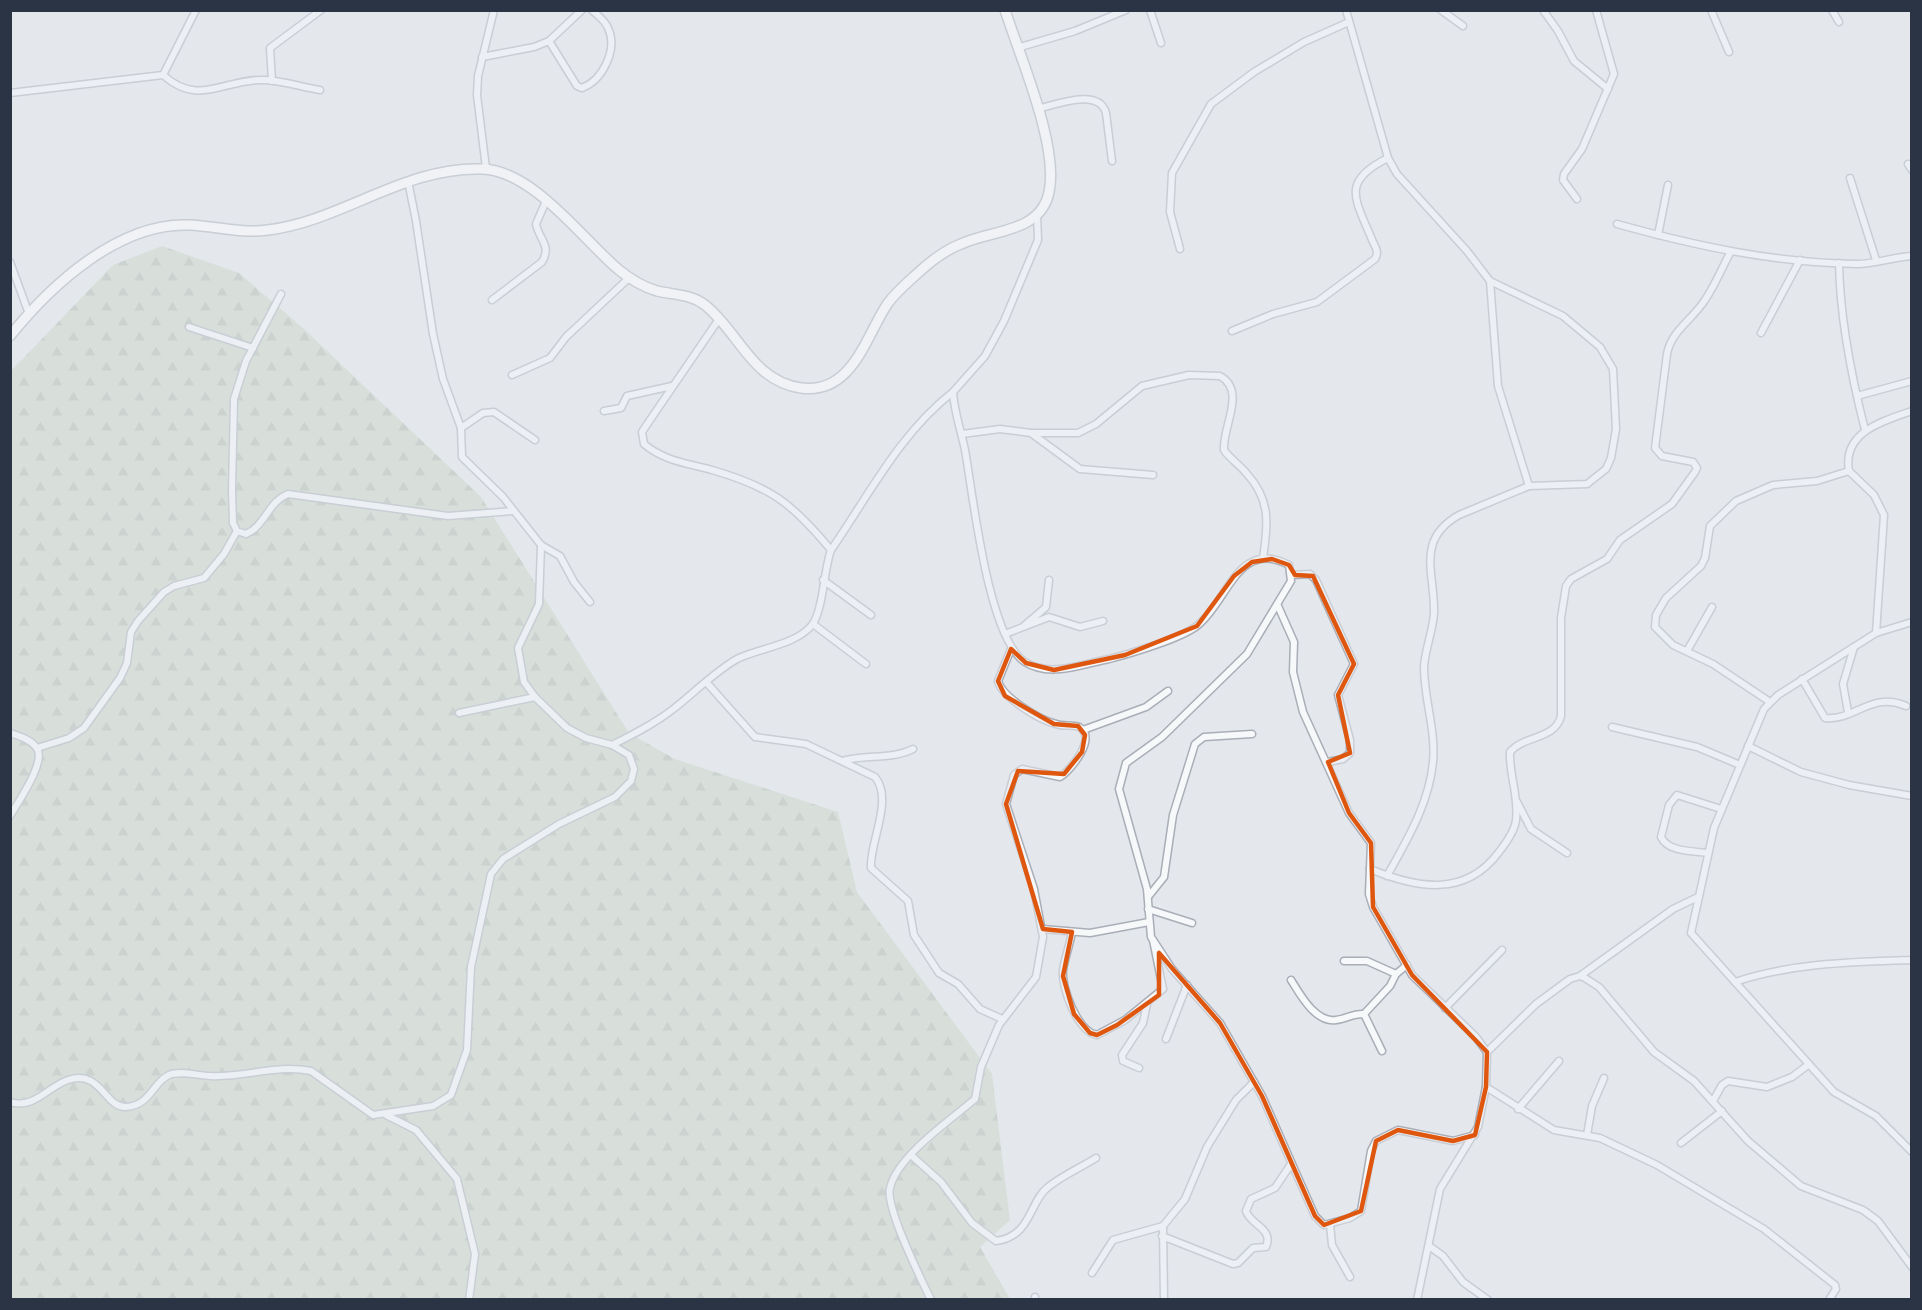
<svg xmlns="http://www.w3.org/2000/svg" width="1922" height="1310" font-family="Overpass,sans-serif">
	<style>
		.forest { fill: url(#forest-firs) }
		.lines { fill: none; stroke-linecap: round; stroke-linejoin: round }
		.minor-casing { stroke: #a9aeb7; stroke-width: 9 }
		.secondary-casing { stroke: #a9aeb7; stroke-width: 12 }
		.minor { stroke: #f7f8fa; stroke-width: 6 }
		.secondary { stroke: #fff; stroke-width: 9 }
		.marked { fill: none; stroke: #df570f; stroke-width: 4.5; stroke-linejoin: round }
	</style>
	<defs>
		<pattern id="forest-firs" width="22" height="20" patternUnits="userSpaceOnUse" patternTransform="scale(1.5)"><rect width="22" height="20" fill="#c9d6c5"/><path d="M5 1l3.5 6h-7zM16 11l3.5 6h-7z" fill="#adb8ab"/></pattern>
	</defs>
	<rect width="100%" height="100%" fill="#e4e7ec"/>
	<polygon class="forest" points="162,246 239,273 303,328 481,497 629,733 675,759 838,812 857,892 992,1074 1010,1220 980,1247 1010,1299 11,1299 10,372 113,265"/>
	<g class="lines">
		<g class="minor-casing">
			<g id="minor">
				<polyline points="1150,10 1161,43"/>
				<path d="M1346 10 1388 158 1397 174 1467 251 1490 281 1563 316 1600 347 1613 369 1616 429 1611 458 1606 469 1587 484 1529 486 1459 515C1415 540 1435 573 1434 613 1433 631 1425 649 1424 667 1424 699 1436 730 1433 762 1429 804 1407 840 1387 876"/>
				<polyline points="1441,10 1463,26"/>
				<polyline points="1543,10 1558,31 1574,61 1608,89"/>
				<polyline points="1711,10 1729,52"/>
				<polyline points="1832,10 1839,22"/>
				<path d="M549 41 577 86 582 88C603 80 618 49 608 28 605 20 598 16 592 10"/>
				<polyline points="1017,48 1075,31 1126,10"/>
				<polyline points="482,57 534,47 549,41 582,10"/>
				<path d="M163 75C200 108 224 78 265 80 283 81 302 87 320 90"/>
				<polyline points="272,81 270,48 321,10"/>
				<polyline points="10,93 163,75 196,10"/>
				<path d="M1037 109C1055 105 1099 87 1106 113L1112 161"/>
				<polyline points="1908,164 1912,170"/>
				<polyline points="486,168 477,95 478,76 494,10"/>
				<polyline points="1850,178 1876,260"/>
				<path d="M408 181 416 221 433 334 443 379 461 428 462 457 503 497 541 545 539 604 518 648 524 682 535 697 567 728 586 738 612 745C632 735 654 724 672 710 693 694 714 672 737 659 759 648 796 645 812 625 823 611 824 569 831 550 869 495 900 433 953 392"/>
				<polyline points="1577,199 1563,180 1564,174 1582,149 1614,74 1596,10"/>
				<path d="M1037 215 1038 240 1004 321 985 356 953 392C954 411 961 431 965 450 973 495 988 638 1025 662 1050 678 1082 664 1109 659 1129 654 1183 638 1198 625 1228 601 1238 538 1289 565L1291 581 1247 654 1162 737 1126 763 1119 789 1147 889 1151 937 1172 969 1220 1023 1262 1096 1315 1216 1324 1225 1350 1218 1361 1211 1371 1151 1376 1141 1398 1130 1453 1141 1475 1135"/>
				<path d="M1617 224C1696 246 1775 263 1857 264 1875 264 1893 257 1912 256"/>
				<polyline points="1658,235 1668,185"/>
				<polyline points="1180,249 1170,212 1172,173 1211,104 1254,72 1304,42 1349,22"/>
				<polyline points="10,262 29,314"/>
				<path d="M1839 263C1840 320 1851 375 1865 430"/>
				<polyline points="1490,281 1498,386 1529,486"/>
				<path d="M281 294 246 361 234 399 232 490 233 523 237 531 246 534C265 526 268 502 288 494L448 516 512 511"/>
				<path d="M492 300 542 262C552 245 539 240 536 224L546 201"/>
				<path d="M719 319 650 420 642 432 644 444C664 461 687 463 712 470 771 487 792 503 831 550"/>
				<polyline points="189,327 253,348"/>
				<path d="M1232 331 1273 314 1317 302 1375 259C1379 252 1376 248 1373 242 1356 200 1339 182 1388 158"/>
				<polyline points="1761,333 1800,260"/>
				<polyline points="512,375 550,358 566,337 630,277"/>
				<polyline points="1857,396 1912,381"/>
				<polyline points="604,411 621,408 627,396 672,386"/>
				<polyline points="461,428 483,413 494,412 535,440"/>
				<path d="M1031 433H1078L1096 424 1142 386 1189 375 1220 376C1247 391 1222 427 1224 450 1230 459 1240 465 1247 474 1271 500 1268 525 1263 558"/>
				<polyline points="962,434 1000,429 1031,433 1080,469 1153,475"/>
				<polyline points="541,545 560,556 574,582 590,602"/>
				<polyline points="1292,575 1310,574 1316,580 1354,664 1338,695 1350,740 1350,753 1343,759 1328,762"/>
				<polyline points="823,580 871,615"/>
				<polyline points="1278,606 1294,642 1293,672 1303,712 1349,813 1371,843 1369,894 1373,907 1412,975 1476,1037 1487,1052 1486,1087 1478,1127 1440,1189 1417,1300"/>
				<polyline points="1912,622 1876,633 1778,695 1764,709 1714,828 1691,933 1834,1092 1876,1116 1912,1152"/>
				<polyline points="813,624 866,664"/>
				<polyline points="1024,626 1046,607 1049,580"/>
				<path d="M1876 633 1884 515 1874 495 1849 471C1842 432 1883 421 1912 411"/>
				<polyline points="1005,634 1049,617 1080,627 1103,621"/>
				<polyline points="1687,651 1712,607"/>
				<path d="M1802 679 1825 718C1855 721 1871 691 1906 706"/>
				<path d="M707 683 755 737 806 744 875 777C894 800 869 843 871 868L908 901 914 935 939 973 958 984 980 1009 1002 1019"/>
				<polyline points="1770,702 1713,664 1673,645 1655,627 1656,615 1666,598 1701,566 1705,558 1710,526 1736,501 1773,485 1817,481 1849,471"/>
				<polyline points="1848,712 1843,684 1854,647"/>
				<polyline points="459,713 535,697"/>
				<polyline points="1612,727 1697,747 1740,765"/>
				<polyline points="1083,730 1146,707 1168,691"/>
				<path d="M10 733C19 736 30 739 36 747 48 760 18 802 10 816"/>
				<polyline points="1748,746 1801,772 1849,785 1912,796"/>
				<polyline points="37,748 69,738 84,728 120,678 127,663 131,632 138,621 164,592 174,586 204,578 224,554 237,531"/>
				<path d="M842 761C865 754 891 760 913 749"/>
				<polyline points="1517,802 1531,829 1567,853"/>
				<path d="M1708 853C1692 851 1668 852 1661 837L1669 805 1677 795 1721 809"/>
				<path d="M1370 869C1416 888 1465 898 1499 852 1506 843 1515 831 1516 820 1519 796 1509 775 1510 752 1524 735 1555 740 1561 716V618L1566 586 1571 579 1607 559 1620 540 1672 504 1695 472 1697 468 1693 462 1662 456 1655 448 1667 354C1671 331 1693 319 1705 300 1715 285 1722 268 1730 253"/>
				<polyline points="1148,897 1164,877 1173,815 1195,744 1204,737 1252,734"/>
				<polyline points="1148,909 1192,923"/>
				<polyline points="1043,929 1090,933 1149,922"/>
				<path d="M1072 932C1070 944 1065 957 1063 970 1061 988 1078 1032 1097 1035L1125 1020 1163 989 1153 940"/>
				<polyline points="1344,961 1367,961 1396,974 1407,965"/>
				<polyline points="1580,976 1673,909 1698,897"/>
				<path d="M1291 980C1300 994 1315 1023 1336 1020 1346 1019 1354 1013 1364 1014L1382 1051"/>
				<path d="M1735 982C1792 963 1852 962 1912 960"/>
				<polyline points="1445,1008 1502,950"/>
				<polyline points="1364,1014 1390,986 1396,974"/>
				<polyline points="1166,1039 1187,985"/>
				<polyline points="1487,1052 1536,1004 1570,979 1580,976 1585,978 1599,987 1654,1052 1694,1081 1748,1141 1801,1186 1863,1210 1878,1221 1912,1267"/>
				<polyline points="1139,1068 1123,1061 1122,1055 1143,1023 1147,1004"/>
				<polyline points="1486,1087 1554,1130 1600,1138 1657,1165 1764,1229 1835,1285 1836,1289 1829,1300"/>
				<polyline points="1713,1101 1722,1085 1728,1081 1767,1087 1792,1077 1808,1065"/>
				<path d="M10 1102C33 1110 49 1086 68 1080 101 1069 105 1108 126 1107 151 1105 152 1083 169 1075 180 1070 199 1076 210 1076 244 1078 276 1064 311 1071L373 1115 433 1106 451 1095 467 1050 471 967 491 874 503 859 559 824 615 797 631 781 634 769 629 755 612 745"/>
				<polyline points="1518,1109 1559,1061"/>
				<polyline points="386,1115 416,1130 457,1179 475,1254 469,1300"/>
				<polyline points="1587,1135 1592,1106 1604,1078"/>
				<polyline points="1681,1143 1722,1111"/>
				<path d="M912 1156 941 1182 972 1223 996 1241C1031 1237 1030 1201 1047 1188 1061 1176 1080 1168 1096 1158"/>
				<polyline points="1330,1224 1332,1245 1350,1277"/>
				<path d="M1162 1236 1233 1264 1238 1263 1253 1248 1266 1247C1274 1228 1250 1225 1246 1211L1251 1199 1275 1188 1291 1164"/>
				<polyline points="1429,1246 1443,1256 1463,1282 1488,1300"/>
				<polyline points="1092,1273 1113,1240 1163,1226"/>
				<path d="M931 1300C921 1279 885 1207 890 1188 897 1156 952 1119 975 1099L981 1067 999 1025 1036 977 1043 937 1034 889 1006 804 1014 775 1022 769 1060 777C1071 770 1098 737 1079 727 1072 724 1063 727 1056 724 1039 720 1002 697 998 681L1011 649"/>
				<polyline points="1035,1300 1035,1297"/>
				<polyline points="1164,1300 1163,1226 1185,1199 1207,1147 1236,1100 1254,1082"/>
			</g>
		</g>
		<g class="secondary-casing">
			<path id="secondary" d="M10 336C51 285 119 222 189 225 216 226 241 234 268 230 342 221 405 166 482 169 533 170 583 240 619 270 630 279 644 287 657 291 674 295 691 294 705 305 739 332 752 381 801 388 853 395 866 335 888 303 897 291 908 282 919 272 931 261 945 250 961 244 991 230 1041 233 1049 192 1059 146 1020 57 1005 10"/>
		</g>
		<use href="#minor" class="minor"/>
		<use href="#secondary" class="secondary"/>
	</g>
	<path d="M0 0H1922V1310H0ZM1272 559 1289 565 1295 575 1313 576 1354 664 1338 695 1350 753 1328 762 1349 813 1371 843 1373 907 1412 975 1487 1052 1486 1087 1475 1135 1453 1141 1398 1130 1376 1141 1361 1211 1324 1225 1315 1216 1262 1096 1220 1023 1159 953V995L1117 1025 1097 1035 1090 1033 1074 1014 1063 976 1072 932 1043 929 1006 804 1018 771 1064 774 1082 752 1085 735 1078 726 1054 724 1005 696 998 681 1011 649 1026 663 1054 670 1125 655 1197 626 1234 576 1252 562Z" fill="#e4e7ec" fill-opacity=".55" fill-rule="evenodd"/>
	<path class="marked" d="M1272 559 1289 565 1295 575 1313 576 1354 664 1338 695 1350 753 1328 762 1349 813 1371 843 1373 907 1412 975 1487 1052 1486 1087 1475 1135 1453 1141 1398 1130 1376 1141 1361 1211 1324 1225 1315 1216 1262 1096 1220 1023 1159 953V995L1117 1025 1097 1035 1090 1033 1074 1014 1063 976 1072 932 1043 929 1006 804 1018 771 1064 774 1082 752 1085 735 1078 726 1054 724 1005 696 998 681 1011 649 1026 663 1054 670 1125 655 1197 626 1234 576 1252 562Z"/>
	<rect width="1922" height="1310" fill="none" stroke="#2b3445" stroke-width="24"/>
</svg>
